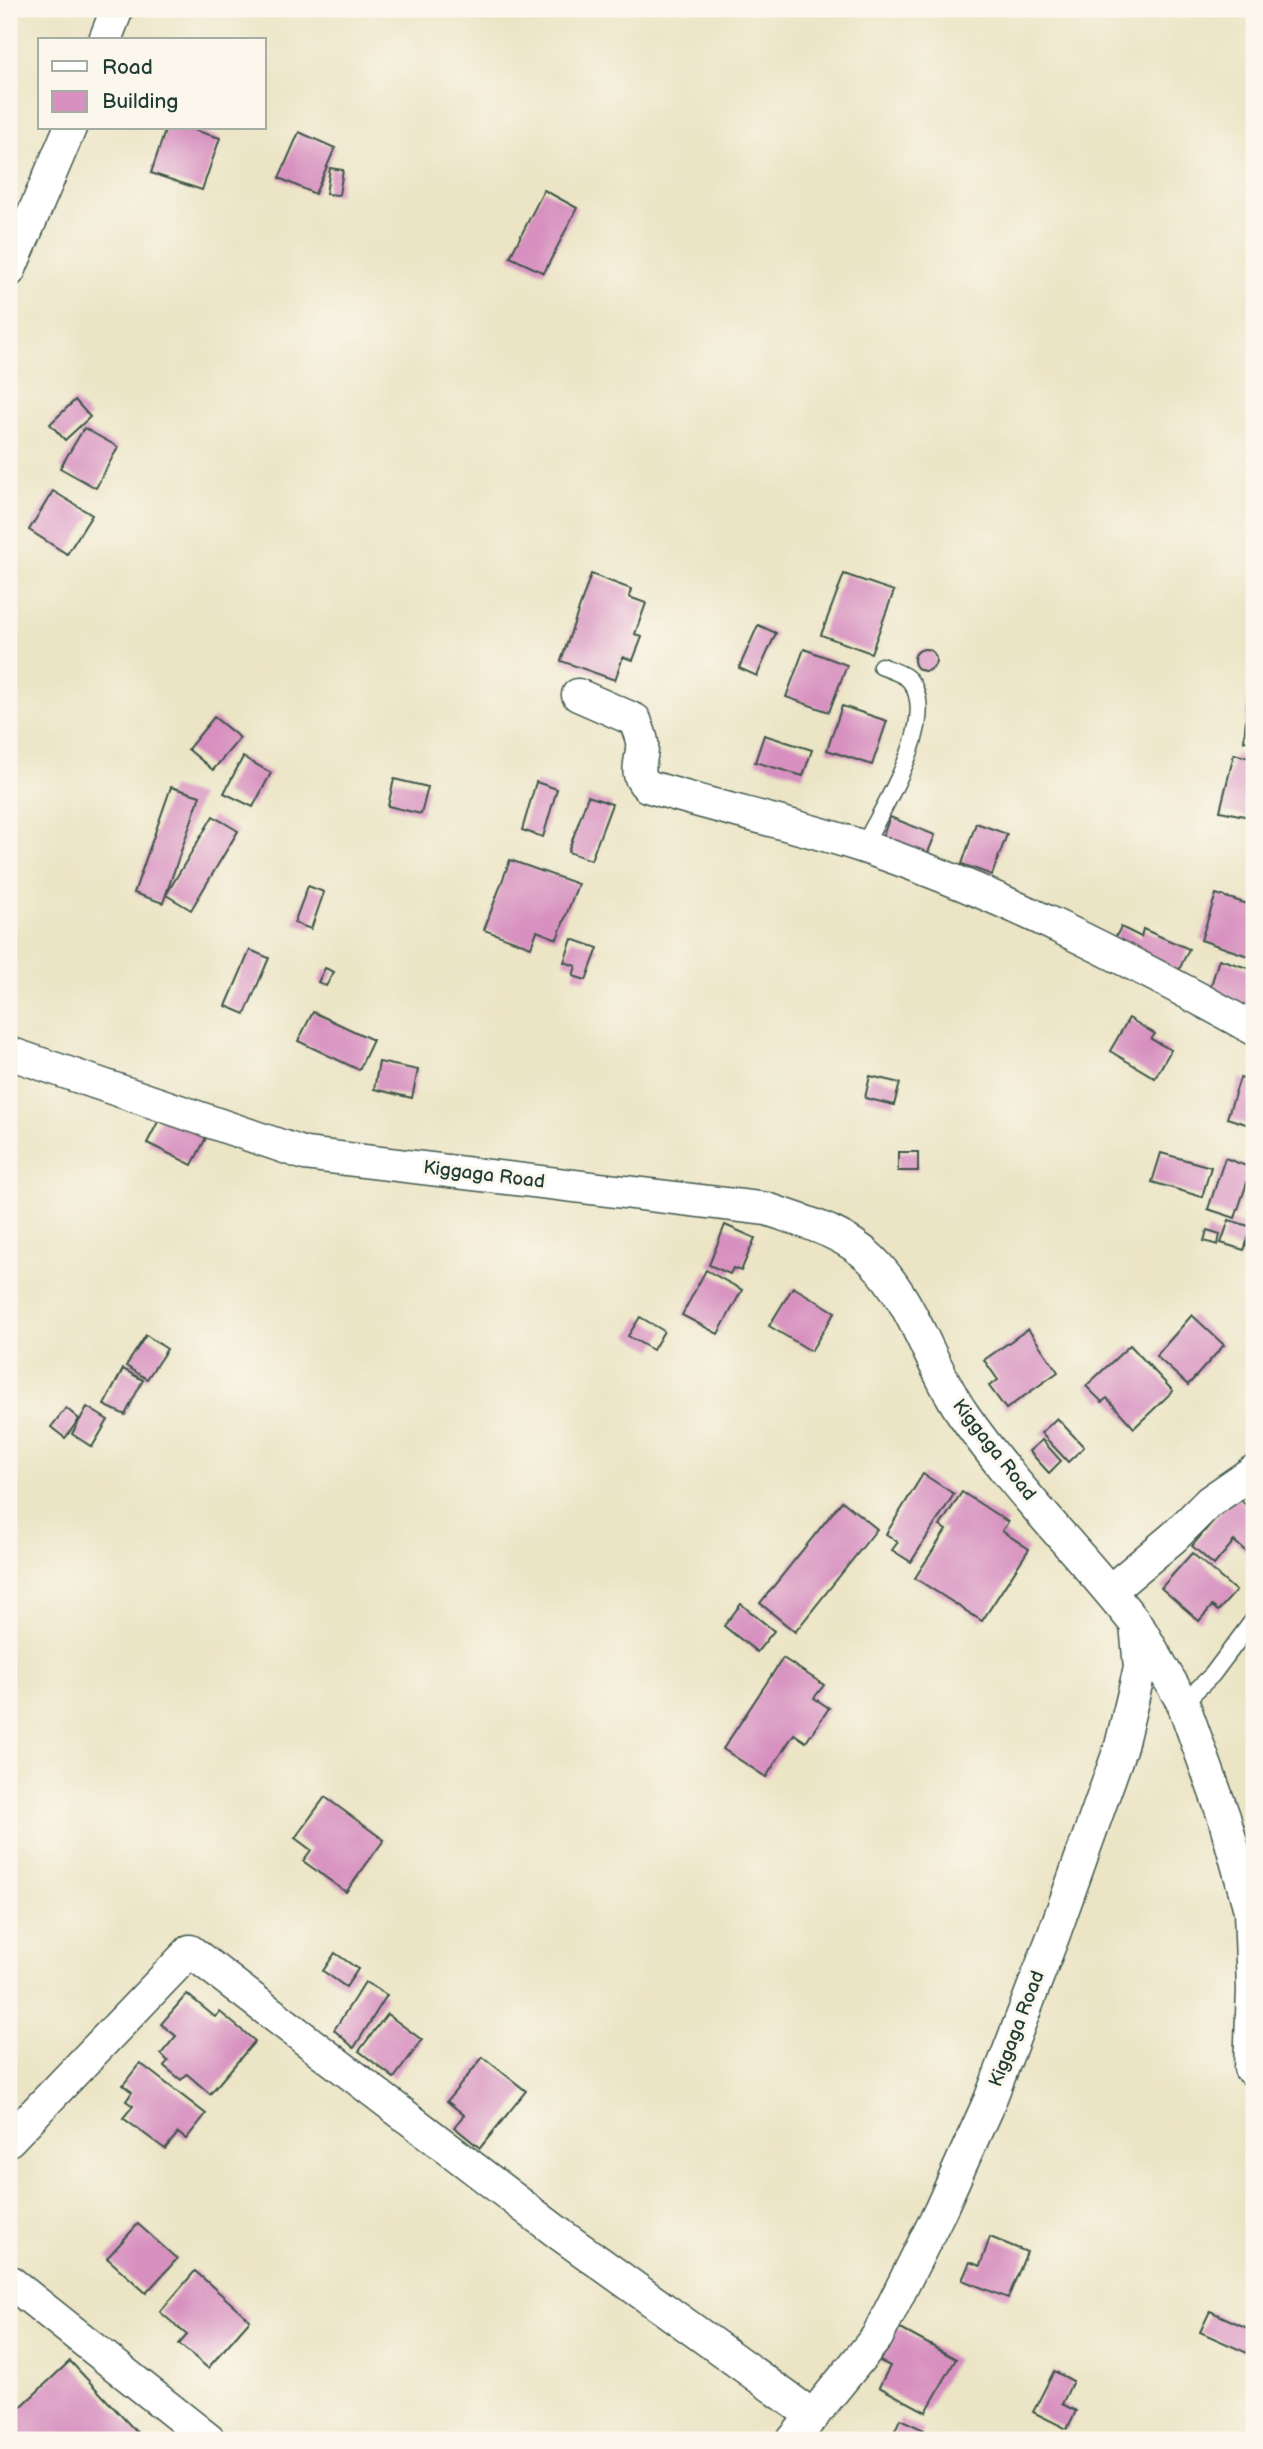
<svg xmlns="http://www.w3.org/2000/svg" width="1263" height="2449" font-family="'Balsamiq Sans',sans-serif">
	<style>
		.building { fill: #d790bf }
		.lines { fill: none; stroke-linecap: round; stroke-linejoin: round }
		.service-casing { stroke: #3e564a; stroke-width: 19 }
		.minor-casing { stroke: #3e564a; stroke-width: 35 }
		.service { stroke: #fff; stroke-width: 16 }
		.minor { stroke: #fff; stroke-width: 32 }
		.labels { text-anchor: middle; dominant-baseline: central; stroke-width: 6; stroke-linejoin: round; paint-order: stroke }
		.street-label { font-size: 19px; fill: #1f3d34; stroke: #fbf7ec }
	</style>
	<rect width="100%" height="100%" fill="#fbf7ec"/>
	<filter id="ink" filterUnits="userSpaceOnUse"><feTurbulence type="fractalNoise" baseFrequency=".0143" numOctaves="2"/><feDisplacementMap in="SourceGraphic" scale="14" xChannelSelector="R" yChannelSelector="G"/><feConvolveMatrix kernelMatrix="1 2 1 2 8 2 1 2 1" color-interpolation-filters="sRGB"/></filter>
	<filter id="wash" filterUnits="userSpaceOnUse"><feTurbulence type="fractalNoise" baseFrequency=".00686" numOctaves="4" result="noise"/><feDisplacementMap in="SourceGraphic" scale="28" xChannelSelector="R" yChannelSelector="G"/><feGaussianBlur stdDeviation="1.57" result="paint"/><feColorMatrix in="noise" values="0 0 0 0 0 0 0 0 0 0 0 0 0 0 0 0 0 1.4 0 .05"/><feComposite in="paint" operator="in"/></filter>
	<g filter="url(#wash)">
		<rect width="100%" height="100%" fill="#ebe4c5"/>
		<g id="blocks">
			<g class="building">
				<polygon points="166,128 187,128 220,138 202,190 151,173"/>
				<polygon points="299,132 335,148 315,194 279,178"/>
				<polygon points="330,168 343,170 339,195 326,194"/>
				<polygon points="544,190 577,208 544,273 510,257"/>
				<polygon points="75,400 90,417 65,440 50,424"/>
				<polygon points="84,428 118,447 96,488 60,468"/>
				<polygon points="53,491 92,515 67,554 29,530"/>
				<polygon points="591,574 631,589 629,597 646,603 635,634 642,637 633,660 623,657 615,680 561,661"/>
				<polygon points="844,574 894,591 871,653 821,635"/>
				<polygon points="758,625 776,633 757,676 739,668"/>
				<polygon points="804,649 847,665 829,712 786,697"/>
				<circle cx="925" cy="660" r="11"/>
				<polygon points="1248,695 1254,696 1254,742 1244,741"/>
				<polygon points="842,706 887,721 872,765 827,750"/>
				<polygon points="214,717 240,738 213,770 188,749"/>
				<polygon points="764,735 812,750 803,776 755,762"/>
				<polygon points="1234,754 1254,759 1254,818 1220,811"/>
				<polygon points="243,757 271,773 253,807 224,793"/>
				<polygon points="394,779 428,787 421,814 388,806"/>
				<polygon points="536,782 557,789 543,837 522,830"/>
				<polygon points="171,787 200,796 163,903 134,893"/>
				<polygon points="588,796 612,804 591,860 568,852"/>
				<polygon points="213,816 238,831 191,910 166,895"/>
				<polygon points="890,817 935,835 925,860 880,843"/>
				<polygon points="976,823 1007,834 992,875 962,864"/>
				<polygon points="510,860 578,884 557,939 537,931 531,947 484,930"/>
				<polygon points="308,886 324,892 311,929 294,923"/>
				<polygon points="1216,894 1254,906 1254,958 1201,940"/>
				<polygon points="1121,927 1141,937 1143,929 1189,949 1178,972 1133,952 1135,947 1115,938"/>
				<polygon points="572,939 598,948 586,980 573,976 576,966 564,962"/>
				<polygon points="250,950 269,958 245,1014 226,1006"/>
				<polygon points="1219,959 1254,970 1254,983 1245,1011 1207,999"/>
				<polygon points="325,968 334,972 326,986 318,982"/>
				<polygon points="313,1012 373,1040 359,1070 298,1041"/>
				<polygon points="1129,1018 1155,1034 1151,1039 1171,1050 1155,1078 1110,1051"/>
				<polygon points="379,1062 418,1070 412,1098 374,1089"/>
				<polygon points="870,1076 900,1083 894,1105 865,1098"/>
				<polygon points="1240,1078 1254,1082 1252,1126 1227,1118"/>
				<polygon points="164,1110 209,1132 192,1165 147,1143"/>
				<rect x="898" y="1152" width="20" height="19"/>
				<polygon points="1161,1153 1211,1167 1202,1197 1152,1182"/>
				<polygon points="1225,1158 1252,1168 1235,1218 1208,1209"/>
				<polygon points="1229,1220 1252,1227 1244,1250 1221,1243"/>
				<polygon points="725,1225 755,1238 741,1271 733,1268 730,1274 709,1265"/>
				<polygon points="1207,1230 1220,1234 1218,1245 1204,1241"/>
				<polygon points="706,1270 742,1290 718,1334 682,1315"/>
				<polygon points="793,1287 835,1312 811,1351 769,1326"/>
				<polygon points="1192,1315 1224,1345 1188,1385 1156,1356"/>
				<polygon points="640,1317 664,1331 653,1350 628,1336"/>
				<polygon points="1028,1329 1058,1372 1006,1409 989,1386 998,1380 984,1360"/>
				<polygon points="146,1335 167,1349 147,1379 126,1366"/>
				<polygon points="1130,1345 1173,1391 1134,1428 1107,1398 1102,1402 1086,1386"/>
				<polygon points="123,1369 143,1380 125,1415 104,1405"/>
				<polygon points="87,1407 108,1420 92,1447 72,1434"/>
				<polygon points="66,1408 79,1419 65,1438 51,1427"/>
				<polygon points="1057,1418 1084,1447 1068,1462 1041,1433"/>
				<polygon points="1042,1440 1061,1461 1049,1473 1029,1451"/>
				<polygon points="923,1474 954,1494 911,1562 892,1550 898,1542 886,1534"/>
				<polygon points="962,1492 1008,1522 1002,1531 1029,1549 982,1621 915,1578 946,1530 940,1526"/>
				<polygon points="1235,1495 1254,1512 1254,1555 1252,1557 1234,1541 1214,1565 1192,1546"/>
				<polygon points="842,1501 877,1529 795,1632 760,1603"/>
				<polygon points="1192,1553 1236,1591 1218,1611 1212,1606 1199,1621 1161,1588"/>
				<polygon points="741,1604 774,1631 757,1652 724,1626"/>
				<polygon points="783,1658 824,1685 814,1698 829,1708 806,1742 794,1734 766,1777 723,1749"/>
				<polygon points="325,1797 384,1840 346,1892 303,1861 311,1850 295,1838"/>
				<polygon points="335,1953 358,1969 346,1987 323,1971"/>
				<polygon points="365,1982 387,1995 354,2048 334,2030"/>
				<polygon points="187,1994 215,2017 220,2012 255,2041 210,2094 187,2074 181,2080 164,2066 168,2061 161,2054 176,2036 161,2024"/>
				<polygon points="387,2014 422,2040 394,2078 359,2051"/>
				<polygon points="483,2057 526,2091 480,2148 454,2127 464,2115 447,2101"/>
				<polygon points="140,2063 206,2114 186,2139 178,2133 165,2149 123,2118 133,2106 126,2101 132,2092 123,2085"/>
				<polygon points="138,2224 177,2259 146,2293 107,2258"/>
				<polygon points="990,2237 1027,2252 1008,2298 962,2280 970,2262 980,2266"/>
				<polygon points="195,2271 250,2320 208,2368 179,2344 187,2335 160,2312"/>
				<polygon points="1210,2311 1254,2331 1247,2353 1200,2332"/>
				<polygon points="897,2327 956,2359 926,2412 879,2387 890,2366 878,2360"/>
				<polygon points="70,2361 144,2440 9,2440 9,2418"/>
				<polygon points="1054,2371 1073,2381 1062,2404 1076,2411 1067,2429 1033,2412"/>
				<polygon points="900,2419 924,2430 919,2440 891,2439"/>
			</g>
		</g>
	</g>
	<g filter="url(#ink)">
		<use href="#blocks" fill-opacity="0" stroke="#3e564a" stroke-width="2"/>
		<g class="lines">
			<g class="service-casing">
				<g id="service">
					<path d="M863 847C881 810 941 719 910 681 905 674 890 670 881 666"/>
					<polyline points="1183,1703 1212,1675 1254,1619"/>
				</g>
			</g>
			<g class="minor-casing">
				<g id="minor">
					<polyline points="105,40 117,9"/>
					<polyline points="9,271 70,128"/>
					<path d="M578 695 635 720C637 727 641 735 642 742 644 760 632 771 647 786 718 808 790 823 861 846 996 891 1130 960 1254 1029"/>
					<path d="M9 1053 305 1154 767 1209C804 1222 842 1231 871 1259 915 1302 929 1365 963 1414 1015 1489 1080 1553 1136 1624L1140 1668 1121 1746 1054 1934 990 2100 939 2213 877 2337 793 2440"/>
					<polyline points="1110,1591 1174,1537 1209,1502 1254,1471"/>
					<polyline points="1141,1631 1183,1703 1224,1817 1250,1910 1253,1989 1250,2068"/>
					<polyline points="9,2140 190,1951 561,2235 813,2416"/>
					<polyline points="9,2281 209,2440"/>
				</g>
			</g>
			<use href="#service" class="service"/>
			<use href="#minor" class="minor"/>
		</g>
	</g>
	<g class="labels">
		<g class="street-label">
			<text transform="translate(484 1175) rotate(7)">Kiggaga Road</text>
			<text transform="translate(994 1450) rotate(52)">Kiggaga Road</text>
			<text transform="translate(1017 2029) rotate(-69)">Kiggaga Road</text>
		</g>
	</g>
	<rect width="1263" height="2449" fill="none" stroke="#fbf7ec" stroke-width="35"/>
	<rect x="38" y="38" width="228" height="91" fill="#fbf7ec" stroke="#a3ada2" stroke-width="2"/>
	<rect x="52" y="61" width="35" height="10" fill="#ffffff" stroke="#a3ada2" stroke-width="2"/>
	<text x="102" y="74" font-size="21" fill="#1f3d34">Road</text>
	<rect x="52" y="91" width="35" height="21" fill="#d790bf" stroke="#a3ada2" stroke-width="2"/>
	<text x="102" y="108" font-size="21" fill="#1f3d34">Building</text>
</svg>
